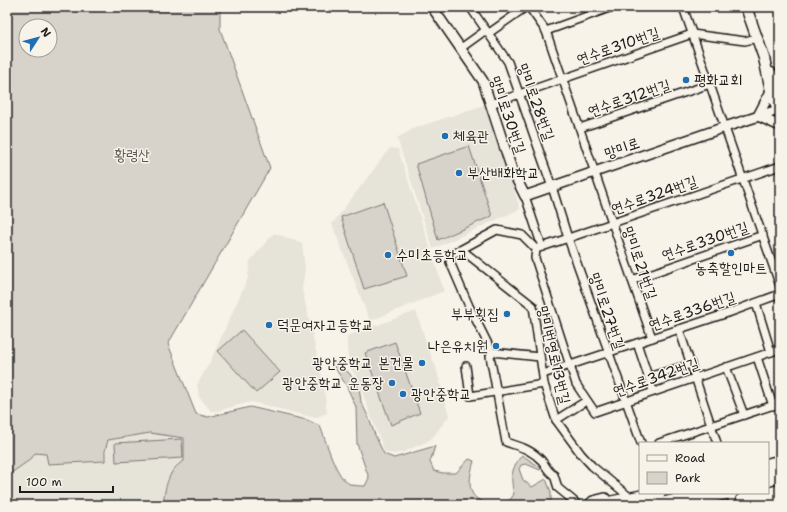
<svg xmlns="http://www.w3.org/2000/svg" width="787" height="512" font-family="'Shantell Sans','Poor Story',sans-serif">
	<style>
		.built { fill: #e6e3d9 }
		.green { fill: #d7d3cb; stroke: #7a7874; fill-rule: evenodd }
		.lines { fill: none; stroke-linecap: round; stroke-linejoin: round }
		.minor-casing { stroke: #1c1c1c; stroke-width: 10 }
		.tertiary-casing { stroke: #1c1c1c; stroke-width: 12 }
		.secondary-casing { stroke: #1c1c1c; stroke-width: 13 }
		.trunk-casing { stroke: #1c1c1c; stroke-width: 15 }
		.minor { stroke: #f7f3e8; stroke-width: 7 }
		.tertiary { stroke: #f7f3e8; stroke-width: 9 }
		.secondary { stroke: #f7f3e8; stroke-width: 10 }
		.trunk { stroke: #f7f3e8; stroke-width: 12 }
		.poi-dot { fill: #1f6fb2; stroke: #f7f3e8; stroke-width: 1.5 }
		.labels { text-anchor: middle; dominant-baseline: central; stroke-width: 3; stroke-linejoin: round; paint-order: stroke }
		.street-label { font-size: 15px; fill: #1c1c1c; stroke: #f7f3e8 }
		.poi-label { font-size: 15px; fill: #1c1c1c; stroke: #f7f3e8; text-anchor: start }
		.park-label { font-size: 15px; fill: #545351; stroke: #f7f3e8 }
	</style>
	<rect width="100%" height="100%" fill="#f7f3e8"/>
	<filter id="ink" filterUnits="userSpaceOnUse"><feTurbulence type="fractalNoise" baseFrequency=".025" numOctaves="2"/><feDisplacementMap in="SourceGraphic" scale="8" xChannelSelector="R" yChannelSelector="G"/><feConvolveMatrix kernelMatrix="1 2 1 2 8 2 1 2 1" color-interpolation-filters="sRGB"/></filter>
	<g filter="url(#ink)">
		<g class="built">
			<polygon points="487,104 520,209 433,249 397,138 415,128"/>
			<polygon points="390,148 398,149 444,291 370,321 332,224"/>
			<polygon points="274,233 302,243 305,269 302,289 323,382 327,413 315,418 251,402 217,411 211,411 199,397 197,385 211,360 248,278 250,261"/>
			<polygon points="416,311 432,359 435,364 449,416 433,437 428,441 404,452 394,454 385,452 368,409 358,379 350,368 347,350 347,336"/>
			<polygon points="150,433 184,438 184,461 167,480 163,505 7,505 7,476 31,459 35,453 46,454 48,464 105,461 108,440"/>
		</g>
		<g class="green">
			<path d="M7 7H220V29L270 168 168 344 196 414 208 417 250 407 307 420 320 426C326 440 336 479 350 484 354 486 361 486 365 486L369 478 357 444 356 407 346 385 331 362H336L349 373 359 387 361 402 368 416 375 435 384 454 394 458 435 446 430 462 434 471 443 473H456L469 459 474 461C471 472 466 489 476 498 480 501 487 503 491 505H163C165 488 168 469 184 461V438L150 433 108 440 105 451V461L48 464 46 454 35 453 31 459 7 476ZM26 26H50V50H26Z"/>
			<polygon points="469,146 492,216 438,240 416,164"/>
			<polygon points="383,202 407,276 364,289 341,217"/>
			<polygon points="242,330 280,372 256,393 218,351"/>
			<polygon points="395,342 420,413 391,425 365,353"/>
			<polygon points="182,439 183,458 116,462 115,443"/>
			<path d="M522 455 541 468 540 470 526 464 521 465 519 469 523 480 532 487 546 479 551 492V501L538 505H497L510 500 514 494C510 477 511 469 522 455Z"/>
		</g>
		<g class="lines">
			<g class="minor-casing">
				<g id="minor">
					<polyline points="470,7 508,62 552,187 568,238 641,443"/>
					<polyline points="529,7 546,31 652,338"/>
					<polyline points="683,7 780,286"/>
					<polyline points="546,31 612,7"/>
					<polyline points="489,33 526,7"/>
					<polyline points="461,48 486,30"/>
					<polyline points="491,104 692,34 745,41 757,38"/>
					<polyline points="580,128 710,84"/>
					<polyline points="525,196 542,247"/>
					<polyline points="536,249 780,166"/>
					<polyline points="462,250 533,306 544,384 556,420 581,454 592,466 626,494"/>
					<polyline points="632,280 763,235"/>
					<polyline points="756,303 771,352"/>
					<polyline points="679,329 717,443"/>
					<polyline points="637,343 653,391"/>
					<path d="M492 352 490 356 506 442C520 447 531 449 542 461 546 466 548 472 554 475L558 488 575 502"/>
					<polyline points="540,357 492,352 469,306 450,262 451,255 497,230 522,235 536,249 535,258 576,384 595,412 780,349"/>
					<polyline points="757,357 773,406"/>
					<polyline points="466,366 470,396 544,384"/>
					<polyline points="726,367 744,415"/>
					<polyline points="543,374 728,313 780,294"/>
					<polyline points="648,377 691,364"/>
					<polyline points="556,420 586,401"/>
					<polyline points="659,443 780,403"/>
					<polyline points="731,493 733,505"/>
				</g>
			</g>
			<g class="tertiary-casing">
				<g id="tertiary">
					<polyline points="432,7 483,81 512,170 525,196 725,127 778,110 780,107"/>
					<polyline points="771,91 758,116 780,126"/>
					<polyline points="768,463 780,460"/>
					<polyline points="701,500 733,493"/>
					<polyline points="589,505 593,501 605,498"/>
				</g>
			</g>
			<g class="secondary-casing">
				<g id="secondary">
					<polyline points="746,7 764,58 771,91 780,115"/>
					<polyline points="771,73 780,91"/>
				</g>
			</g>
			<g class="trunk-casing">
				<g id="trunk">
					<polyline points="768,469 780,467"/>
					<polyline points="768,480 780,477"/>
					<polyline points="599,505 659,493"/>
					<polyline points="656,505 709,493"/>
				</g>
			</g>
			<use href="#minor" class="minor"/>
			<use href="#tertiary" class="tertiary"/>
			<use href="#secondary" class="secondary"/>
			<use href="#trunk" class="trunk"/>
		</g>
	</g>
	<g class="poi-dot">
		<circle cx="686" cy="80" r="4"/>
		<circle cx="445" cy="136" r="4"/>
		<circle cx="459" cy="173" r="4"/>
		<circle cx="731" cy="253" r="4"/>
		<circle cx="388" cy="255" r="4"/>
		<circle cx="507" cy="314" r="4"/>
		<circle cx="269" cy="325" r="4"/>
		<circle cx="496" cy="346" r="4"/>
		<circle cx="422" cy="363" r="4"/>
		<circle cx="392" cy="383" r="4"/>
		<circle cx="403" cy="394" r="4"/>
	</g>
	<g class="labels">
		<g class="street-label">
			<text transform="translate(618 46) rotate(-19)">연수로310번길</text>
			<text transform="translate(629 98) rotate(-19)">연수로312번길</text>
			<text transform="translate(536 102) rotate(70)">망미로28번길</text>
			<text transform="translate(508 115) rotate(71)">망미로30번길</text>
			<text transform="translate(622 148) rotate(-19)">망미로</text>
			<text transform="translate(654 195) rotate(-19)">연수로324번길</text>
			<text transform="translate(705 241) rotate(-19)">연수로330번길</text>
			<text transform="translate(640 263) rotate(71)">망미로21번길</text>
			<text transform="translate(607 311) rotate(71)">망미로27번길</text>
			<text transform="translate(692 311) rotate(-19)">연수로336번길</text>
			<text transform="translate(554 355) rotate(77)">망미번영로13번길</text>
			<text transform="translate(656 377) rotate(-19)">연수로342번길</text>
		</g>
		<g class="poi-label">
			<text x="694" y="80">평화교회</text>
			<text x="453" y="136">체육관</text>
			<text x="467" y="173">부산배화학교</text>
			<text x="396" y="255">수미초등학교</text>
			<text x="731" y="268" text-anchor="middle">농축할인마트</text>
			<text x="499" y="314" text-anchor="end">부부횟집</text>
			<text x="277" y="325">덕문여자고등학교</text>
			<text x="488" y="346" text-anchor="end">나은유치원</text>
			<text x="414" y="363" text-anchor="end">광안중학교 본건물</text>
			<text x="384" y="383" text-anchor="end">광안중학교 운동장</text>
			<text x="411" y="394">광안중학교</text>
		</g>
		<g class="park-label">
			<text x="132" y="155">황령산</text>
		</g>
	</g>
	<rect width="787" height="512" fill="none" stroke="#f7f3e8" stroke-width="24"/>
	<rect x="12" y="12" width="763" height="488" fill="none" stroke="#1c1c1c" stroke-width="1.5" filter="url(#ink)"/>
	<rect x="639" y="442" width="130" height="52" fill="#f7f3e8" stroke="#9f9d96"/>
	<rect x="647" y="455" width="20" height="6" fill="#f7f3e8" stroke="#9f9d96"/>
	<text x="675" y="462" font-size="12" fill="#1c1c1c">Road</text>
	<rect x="647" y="472" width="20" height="12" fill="#d7d3cb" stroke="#9f9d96"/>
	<text x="675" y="482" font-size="12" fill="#1c1c1c">Park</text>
	<g transform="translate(38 38) rotate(54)"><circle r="19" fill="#f7f3e8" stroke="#9f9d96"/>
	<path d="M0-3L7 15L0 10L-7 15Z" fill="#1f6fb2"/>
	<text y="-6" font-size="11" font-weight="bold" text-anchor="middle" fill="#1c1c1c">N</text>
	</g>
	<path d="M20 486v6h93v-6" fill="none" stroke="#1c1c1c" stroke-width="2"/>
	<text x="26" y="486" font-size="12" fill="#1c1c1c" stroke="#f7f3e8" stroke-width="3" paint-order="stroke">100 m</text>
</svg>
